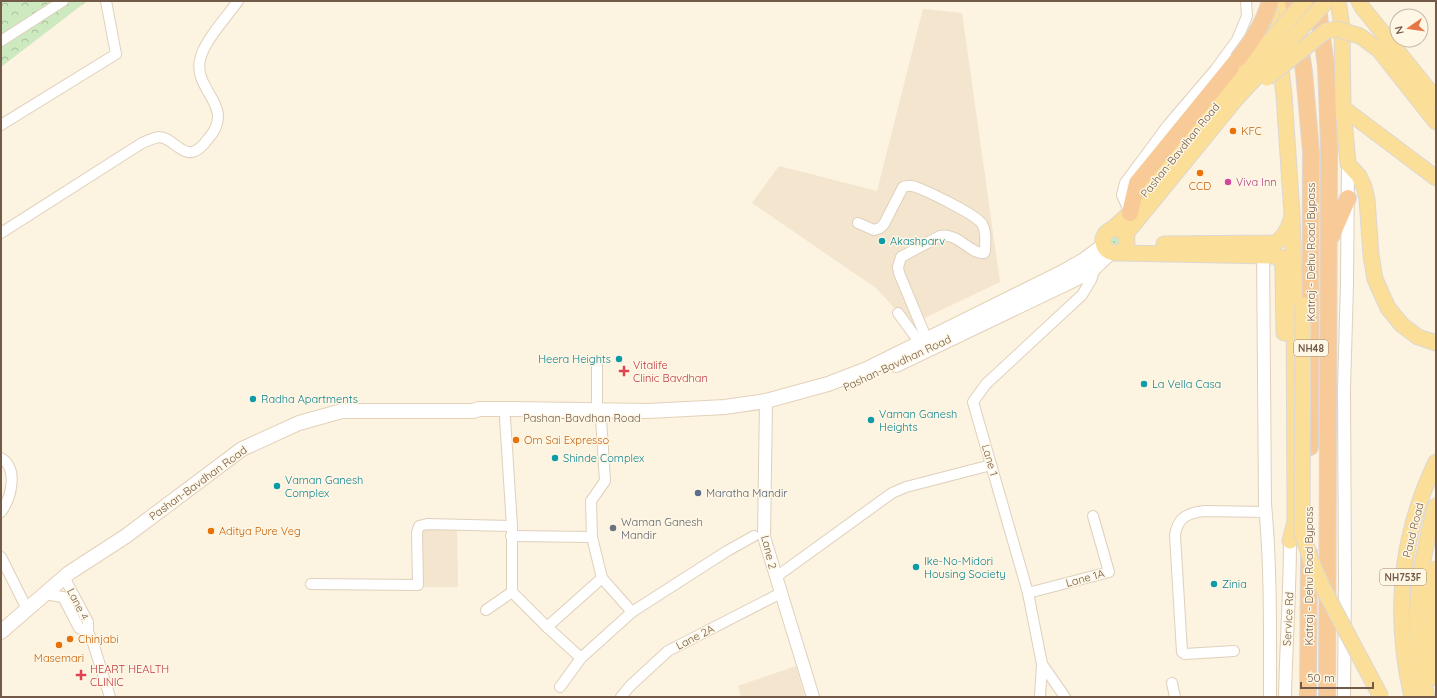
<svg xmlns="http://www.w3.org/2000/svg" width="1437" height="698" font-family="Quicksand,sans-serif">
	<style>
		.residential { fill: #f3e5ce }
		.grass { fill: url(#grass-dots) }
		.forest { fill: url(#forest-crowns) }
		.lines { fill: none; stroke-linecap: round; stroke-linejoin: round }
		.minor-casing { stroke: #dfd0bc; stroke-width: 12 }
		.tertiary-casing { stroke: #dfd0bc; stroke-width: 14 }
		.secondary-casing { stroke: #e4d1ba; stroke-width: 16 }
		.primary-casing { stroke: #ddd7d3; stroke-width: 17 }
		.trunk-casing { stroke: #ddd7d3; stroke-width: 18 }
		.minor { stroke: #fff; stroke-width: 10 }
		.tertiary { stroke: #fff; stroke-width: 12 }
		.secondary { stroke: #fff; stroke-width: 14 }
		.primary { stroke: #fbde98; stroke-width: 15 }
		.trunk { stroke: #f8ca97; stroke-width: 16 }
		.primary-bridge-casing { stroke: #ddd7d3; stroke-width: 17; stroke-linecap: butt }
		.trunk-bridge-casing { stroke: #ddd7d3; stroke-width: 18; stroke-linecap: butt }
		.primary-bridge { stroke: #fbde98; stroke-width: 15 }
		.trunk-bridge { stroke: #f8ca97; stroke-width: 16 }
		.food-dot { fill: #e8710a; stroke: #fff7e5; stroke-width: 1.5 }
		.hotel-dot { fill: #d1479c; stroke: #fff7e5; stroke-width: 1.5 }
		.culture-dot { fill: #0f9aa8; stroke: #fff7e5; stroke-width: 1.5 }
		.health-dot { fill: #e0444e; stroke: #fff7e5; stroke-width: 1.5 }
		.service-dot { fill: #5c6f8a; stroke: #fff7e5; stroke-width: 1.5 }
		.worship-dot { fill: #6b7280; stroke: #fff7e5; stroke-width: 1.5 }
		.labels { text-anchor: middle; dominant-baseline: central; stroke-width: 3; stroke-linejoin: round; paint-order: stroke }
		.shield { fill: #fff7e5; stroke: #9c8977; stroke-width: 1 }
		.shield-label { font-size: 10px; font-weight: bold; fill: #725a48 }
		.food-label { font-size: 11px; fill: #c56008; stroke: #fff7e5; text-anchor: start }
		.street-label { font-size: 11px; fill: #725a48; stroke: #fff7e5 }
		.hotel-label { font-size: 11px; fill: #b23c85; stroke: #fff7e5; text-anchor: start }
		.culture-label { font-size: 11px; fill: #0d838f; stroke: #fff7e5; text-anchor: start }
		.health-label { font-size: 11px; fill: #be3a42; stroke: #fff7e5; text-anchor: start }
		.service-label { font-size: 11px; fill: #4e5e75; stroke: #fff7e5; text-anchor: start }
		.worship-label { font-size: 11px; fill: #5b616d; stroke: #fff7e5; text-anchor: start }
	</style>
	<defs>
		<pattern id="grass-dots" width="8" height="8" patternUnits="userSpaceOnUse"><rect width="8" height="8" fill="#cce9bf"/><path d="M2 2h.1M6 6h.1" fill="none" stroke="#aac09d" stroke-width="1.8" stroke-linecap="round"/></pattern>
		<pattern id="forest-crowns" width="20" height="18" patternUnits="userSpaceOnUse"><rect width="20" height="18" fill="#cce9bf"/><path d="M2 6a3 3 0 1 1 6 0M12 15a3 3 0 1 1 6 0" fill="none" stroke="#aac09d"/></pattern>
	</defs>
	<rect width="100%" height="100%" fill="#fcf3e0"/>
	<g class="residential">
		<polygon points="923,9 962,13 1000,282 910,325 876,288 752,203 779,166 877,191"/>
		<polygon points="420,529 457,529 458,587 421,587"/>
		<polygon points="796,666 805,697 741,697 738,686"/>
	</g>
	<path class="grass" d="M1116 230 1126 239C1125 245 1124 248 1119 252L1104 243C1105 234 1108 233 1116 230Z"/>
	<polygon class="forest" points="1,1 87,1 1,67"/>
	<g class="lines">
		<g class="minor-casing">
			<g id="minor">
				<polyline points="1,41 63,1"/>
				<polyline points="1,125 116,54 106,1"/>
				<polyline points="1130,213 1122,195 1125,183 1168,125 1215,70 1237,40 1247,16 1246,1"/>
				<path d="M858 223 874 230 880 228 884 224 903 187C907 186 909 185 912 186 924 189 977 215 982 224 987 232 985 243 985 251L984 253C971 255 958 232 940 236L901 257 898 267 899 273 927 340"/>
				<path d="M1 233 142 143C147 141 153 138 159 137 172 137 182 157 195 151 200 149 205 143 208 139 237 106 193 91 200 60 203 42 227 17 238 1"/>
				<polyline points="898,313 920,343"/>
				<polyline points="597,366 597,410"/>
				<polyline points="505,418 512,526 512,592 547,627 581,658"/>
				<polyline points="601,418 605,481 591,501 592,537 602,578 632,612"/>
				<path d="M1 458C19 469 11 498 1 512"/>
				<polyline points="511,536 592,537"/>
				<polyline points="1,557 27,609"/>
				<polyline points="64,577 88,622 88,632 93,643 110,697"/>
				<polyline points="776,577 892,493 906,487 991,465"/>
				<polyline points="311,584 418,585 417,533 419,526 427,524 512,526"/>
				<polyline points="1028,593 1109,572 1093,516"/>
				<polyline points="44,594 63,597 79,628 88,632"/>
				<polyline points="486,610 512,592"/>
				<polyline points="547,627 602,578"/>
				<path d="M1234 651 1185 654 1182 652 1175 535C1178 517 1187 513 1205 511L1266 512"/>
				<polyline points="1042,664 1065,697"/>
				<polyline points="1172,683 1175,697"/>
				<polyline points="560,687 581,658 632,612 727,551 754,536"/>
				<polyline points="621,697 630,686 668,651 781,593"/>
				<polyline points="1040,697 1042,664 1028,593 973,402 986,384 1082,295 1091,280 1095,268"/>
			</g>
		</g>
		<g class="tertiary-casing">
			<g id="tertiary">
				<path d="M1263 247 1265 504C1271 568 1270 632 1270 697"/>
				<polyline points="766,401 764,537 813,697"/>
				<path d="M1285 697C1286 645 1290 593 1290 541"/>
				<polyline points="1344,697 1345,581 1344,389 1347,284 1348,164"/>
			</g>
		</g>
		<g class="secondary-casing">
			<g id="secondary">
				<polyline points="896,365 1090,272 1111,252"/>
				<polyline points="1,632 69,573 126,536 242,449 299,423 342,411 473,411 479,409 510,409 648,411 725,407 766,401 828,384 867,369 1061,273 1084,260 1104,245"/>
			</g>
		</g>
		<g class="primary-casing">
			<g id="primary">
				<polyline points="1269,1 1280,60 1284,95 1292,214 1294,280 1295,522 1290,541"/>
				<polyline points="1284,1 1291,27"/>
				<polyline points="1338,1 1342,27 1343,108 1348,164 1359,176 1364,187 1367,199 1371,255 1375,279 1388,308 1402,325 1418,337 1436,343"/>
				<polyline points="1359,1 1362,7 1436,99"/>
				<polyline points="1360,36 1379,50 1436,122"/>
				<polyline points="1343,108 1436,178"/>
				<circle cx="1115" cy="241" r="12"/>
				<polyline points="1111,230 1130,213 1246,68"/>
				<polyline points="1125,235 1236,99 1259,74"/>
				<path d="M1164 244 1275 243C1284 238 1288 230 1291 220"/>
				<polyline points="1119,253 1274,256 1280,257 1282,261 1283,270 1284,333"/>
				<path d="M1436 569C1430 605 1432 641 1436 678"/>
				<path d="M1412 697C1393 616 1400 537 1436 462"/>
				<path d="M1427 697C1410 630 1417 571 1436 506"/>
			</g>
		</g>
		<g class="trunk-casing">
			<g id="trunk">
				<polyline points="1293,1 1304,72 1311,152 1310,447"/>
				<polyline points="1317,1 1326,66 1329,147 1327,697"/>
				<polyline points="1130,213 1137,183 1238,59"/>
				<polyline points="1332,235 1348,198"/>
				<polyline points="1308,697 1309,553"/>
			</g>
		</g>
		<use href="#minor" class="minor"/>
		<use href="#tertiary" class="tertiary"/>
		<use href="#secondary" class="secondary"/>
		<use href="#primary" class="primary"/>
		<use href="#trunk" class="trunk"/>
		<g class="primary-bridge-casing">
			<g id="primary-bridge">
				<polyline points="1246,68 1305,1"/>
				<polyline points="1259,74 1327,1"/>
				<polyline points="1267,78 1326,31 1337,29 1360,36"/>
				<polyline points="1303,305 1302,533 1312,563 1322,586 1381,697"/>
			</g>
		</g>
		<g class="trunk-bridge-casing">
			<path id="trunk-bridge" d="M1238 59C1252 40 1264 24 1270 1"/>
		</g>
		<use href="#primary-bridge" class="primary-bridge"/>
		<use href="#trunk-bridge" class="trunk-bridge"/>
	</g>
	<g class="food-dot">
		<circle cx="1233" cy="131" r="4"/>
		<circle cx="1200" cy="173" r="4"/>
		<circle cx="516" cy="440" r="4"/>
		<circle cx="211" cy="531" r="4"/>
		<circle cx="70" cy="639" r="4"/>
		<circle cx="59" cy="645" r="4"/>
	</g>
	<circle class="hotel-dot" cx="1228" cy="182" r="4"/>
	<g class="culture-dot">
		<circle cx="882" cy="241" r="4"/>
		<circle cx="619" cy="359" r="4"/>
		<circle cx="1144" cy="384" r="4"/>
		<circle cx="253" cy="399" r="4"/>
		<circle cx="871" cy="420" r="4"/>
		<circle cx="555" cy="458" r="4"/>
		<circle cx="277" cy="486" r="4"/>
		<circle cx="916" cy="567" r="4"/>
		<circle cx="1214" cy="584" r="4"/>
	</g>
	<g class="health-dot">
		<path d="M622 365h4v4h4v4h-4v4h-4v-4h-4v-4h4z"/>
		<path d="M79 669h4v4h4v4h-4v4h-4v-4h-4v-4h4z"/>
	</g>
	<circle class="service-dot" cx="698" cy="493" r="4"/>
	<circle class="worship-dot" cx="613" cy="528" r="4"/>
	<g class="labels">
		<g class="shield">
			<rect x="1294" y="340" width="34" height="16" rx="3"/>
			<rect x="1380" y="569" width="46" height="16" rx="3"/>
		</g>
		<g class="shield-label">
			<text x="1311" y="348">NH48</text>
			<text x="1403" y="577">NH753F</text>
		</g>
		<g class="food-label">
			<text x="1241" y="131">KFC</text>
			<text x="1200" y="186" text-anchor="middle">CCD</text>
			<text x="524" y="440">Om Sai Expresso</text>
			<text x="219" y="531">Aditya Pure Veg</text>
			<text x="78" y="639">Chinjabi</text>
			<text x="59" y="658" text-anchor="middle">Masemari</text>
		</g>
		<g class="street-label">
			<text transform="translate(1180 150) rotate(-51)">Pashan-Bavdhan Road</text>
			<text transform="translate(1311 252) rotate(-90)">Katraj - Dehu Road Bypass</text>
			<text transform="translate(897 363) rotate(-25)">Pashan-Bavdhan Road</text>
			<text x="582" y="418">Pashan-Bavdhan Road</text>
			<text transform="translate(990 460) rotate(74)">Lane 1</text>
			<text transform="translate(198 483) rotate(-36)">Pashan-Bavdhan Road</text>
			<text transform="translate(1413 530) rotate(-76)">Paud Road</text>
			<text transform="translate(769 552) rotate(76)">Lane 2</text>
			<text transform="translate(1309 576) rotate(-90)">Katraj - Dehu Road Bypass</text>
			<text transform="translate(1085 578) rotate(-15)">Lane 1A</text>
			<text transform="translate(78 604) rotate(63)">Lane 4</text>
			<text transform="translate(1288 619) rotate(-87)">Service Rd</text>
			<text transform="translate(695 637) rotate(-27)">Lane 2A</text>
		</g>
		<g class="hotel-label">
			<text x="1236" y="182">Viva Inn</text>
		</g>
		<g class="culture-label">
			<text x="890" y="241">Akashparv</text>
			<text x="611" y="359" text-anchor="end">Heera Heights</text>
			<text x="1152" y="384">La Vella Casa</text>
			<text x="261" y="399">Radha Apartments</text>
			<text x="879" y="414">Vaman Ganesh<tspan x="879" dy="13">Heights</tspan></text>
			<text x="563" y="458">Shinde Complex</text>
			<text x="285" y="480">Vaman Ganesh<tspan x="285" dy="13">Complex</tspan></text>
			<text x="924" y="561">Ike-No-Midori<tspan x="924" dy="13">Housing Society</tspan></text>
			<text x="1222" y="584">Zinia</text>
		</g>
		<g class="health-label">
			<text x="633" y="365">Vitalife<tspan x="633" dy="13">Clinic Bavdhan</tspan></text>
			<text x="90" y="669">HEART HEALTH<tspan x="90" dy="13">CLINIC</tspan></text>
		</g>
		<g class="service-label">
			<text x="706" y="493">Maratha Mandir</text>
		</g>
		<g class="worship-label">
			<text x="621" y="522">Waman Ganesh<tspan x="621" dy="13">Mandir</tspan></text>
		</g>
	</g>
	<rect width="1437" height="698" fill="none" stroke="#725a48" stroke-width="4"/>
	<g transform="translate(1409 28) rotate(257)"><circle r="19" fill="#fff7e5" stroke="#c7b8a6"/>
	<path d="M0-3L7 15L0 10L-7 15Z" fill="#e67645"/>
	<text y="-6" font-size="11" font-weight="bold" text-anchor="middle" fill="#725a48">N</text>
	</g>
	<path d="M1301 682v6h72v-6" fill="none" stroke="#725a48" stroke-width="2"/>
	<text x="1307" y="682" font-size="12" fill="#725a48" stroke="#fff7e5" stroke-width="3" paint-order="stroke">50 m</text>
</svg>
